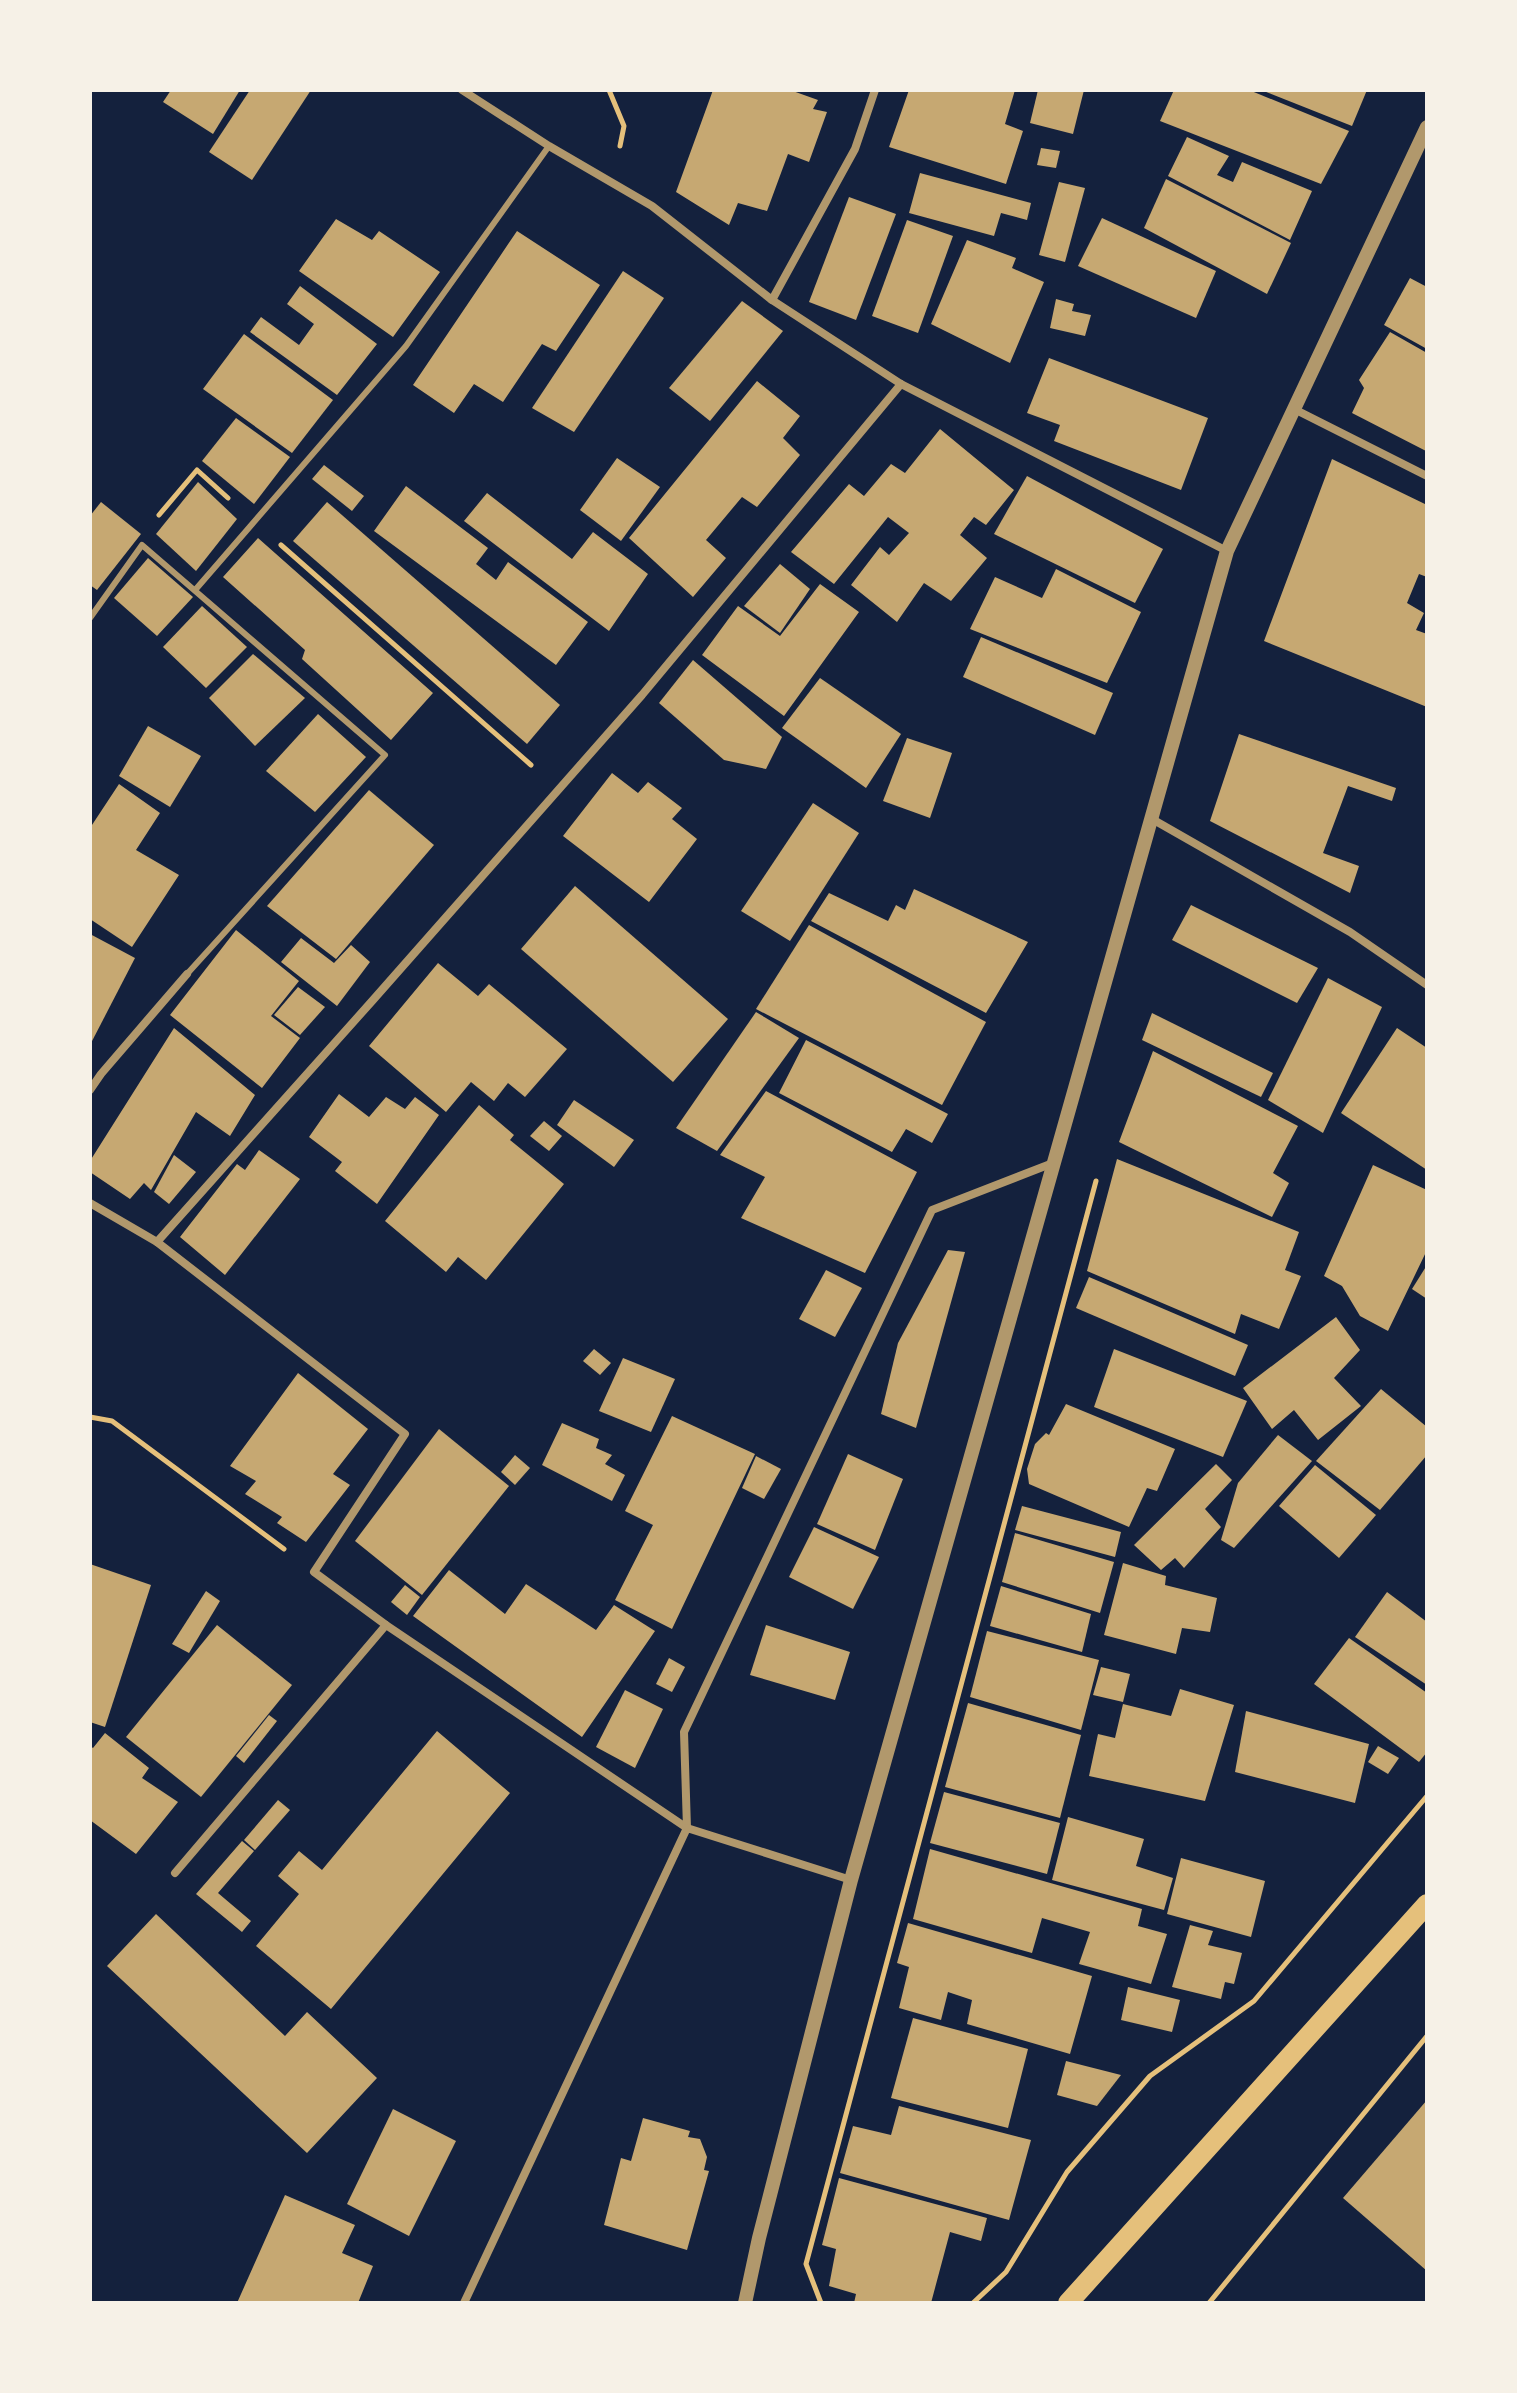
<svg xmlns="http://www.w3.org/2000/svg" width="1517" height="2393" font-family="Bitter,serif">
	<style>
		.building { fill: #c6a872 }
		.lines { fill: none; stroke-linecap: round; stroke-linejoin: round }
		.path { stroke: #e5c07b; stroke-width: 5 }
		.service { stroke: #b1986c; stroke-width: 6 }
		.minor { stroke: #b1986c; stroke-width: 8 }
		.tertiary { stroke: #b1986c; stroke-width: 14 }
		.primary { stroke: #e5c07b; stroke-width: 20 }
	</style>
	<rect width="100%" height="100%" fill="#14213d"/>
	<g class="building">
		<polygon points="171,90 240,90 213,134 163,102"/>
		<polygon points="250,90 311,90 252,180 209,152"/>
		<polygon points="713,90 790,90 818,100 813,109 827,112 809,162 788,154 767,211 738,203 729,225 676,192"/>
		<polygon points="909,90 1015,90 1005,124 1023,131 1006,184 889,147"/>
		<polygon points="1038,90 1084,90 1073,134 1030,123"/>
		<polygon points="1174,90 1249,90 1349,131 1321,184 1160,121"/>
		<polygon points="1261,90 1367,90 1352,126"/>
		<polygon points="1187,137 1229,156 1217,175 1233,182 1242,162 1312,191 1290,240 1168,176"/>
		<polygon points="1041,148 1060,151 1056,168 1037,165"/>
		<polygon points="920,173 1031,203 1027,220 1001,213 994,236 909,213"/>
		<polygon points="1166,179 1291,243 1267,294 1144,228"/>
		<polygon points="1059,182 1085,188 1065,262 1039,255"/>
		<polygon points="849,197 896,214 856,320 809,302"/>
		<polygon points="1102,218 1216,271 1196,318 1078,266"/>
		<polygon points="336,219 372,240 379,231 440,272 393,337 299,271"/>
		<polygon points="907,220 953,236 918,333 872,316"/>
		<polygon points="517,231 600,285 556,351 542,344 503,402 474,384 454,413 413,385"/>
		<polygon points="967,240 1016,258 1012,268 1044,282 1010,363 931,324"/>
		<polygon points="623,271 664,298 574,432 532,408"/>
		<polygon points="1410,278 1427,287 1427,349 1384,325"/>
		<polygon points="300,286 377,344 337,395 250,332 261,317 299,345 314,324 287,304"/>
		<polygon points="1056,299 1074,304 1072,311 1091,315 1085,336 1050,328"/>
		<polygon points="742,301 783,331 710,421 669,388"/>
		<polygon points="1390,332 1427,353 1426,451 1352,413 1364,388 1359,380"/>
		<polygon points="244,334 333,400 292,453 203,389"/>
		<polygon points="1049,358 1208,418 1181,490 1054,441 1060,425 1027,413"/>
		<polygon points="757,381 800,416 783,438 800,455 757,507 742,497 706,540 726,558 693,597 629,538"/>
		<polygon points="236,418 290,457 254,504 202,461"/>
		<polygon points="940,429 1014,490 986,525 974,517 960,535 987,558 951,601 924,583 897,622 851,585 880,547 889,555 909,533 888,517 834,584 791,552 849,484 864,496 891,464 905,473"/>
		<polygon points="617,458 660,487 621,541 580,510"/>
		<polygon points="1332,459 1427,505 1427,577 1419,574 1407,603 1424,613 1416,630 1427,634 1427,707 1264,641"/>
		<polygon points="324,465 364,496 352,511 312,479"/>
		<polygon points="1027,476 1163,549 1135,603 994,534"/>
		<polygon points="198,482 237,519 196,571 156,534"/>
		<polygon points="406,486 488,548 476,564 496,580 508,562 588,622 556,665 374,531"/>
		<polygon points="487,493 572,559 593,532 648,574 609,631 464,521"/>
		<polygon points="101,502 141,534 97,590 90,585 90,516"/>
		<polygon points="327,502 560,705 527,744 293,541"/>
		<polygon points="258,538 433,693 391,740 302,659 305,650 223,577"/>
		<polygon points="148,558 193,597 157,636 114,598"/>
		<polygon points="780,564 810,589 780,633 744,606"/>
		<polygon points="1056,569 1141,612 1107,683 970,629 995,577 1042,598"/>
		<polygon points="820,584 859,612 784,716 702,655 738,606 780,636"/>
		<polygon points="202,606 247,647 206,688 163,647"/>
		<polygon points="981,637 1113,693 1095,735 963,677"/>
		<polygon points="253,654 305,698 255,746 209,698"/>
		<polygon points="693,660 782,737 766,769 724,760 659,703"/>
		<polygon points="820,678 901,734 866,788 782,728"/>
		<polygon points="318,714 366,757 315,812 266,771"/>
		<polygon points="148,726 201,756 170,807 119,776"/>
		<polygon points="1239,734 1396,788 1392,801 1348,786 1323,853 1359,866 1350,893 1210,821"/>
		<polygon points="907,738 952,753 930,818 883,801"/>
		<polygon points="612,773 638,793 648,782 682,808 672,819 697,839 649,902 563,836"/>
		<polygon points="119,784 160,813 136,850 179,875 132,947 90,919 90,828"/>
		<polygon points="369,790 434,845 336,959 267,906"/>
		<polygon points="813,803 859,833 790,941 741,911"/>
		<polygon points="575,886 728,1019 673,1082 521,949"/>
		<polygon points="914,889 1028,942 986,1013 811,921 829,893 888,921 896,905 905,910"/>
		<polygon points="1191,905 1318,968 1297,1003 1172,940"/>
		<polygon points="809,925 986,1022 942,1105 756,1009"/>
		<polygon points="236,930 299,981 271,1016 300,1038 262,1088 170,1015"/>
		<polygon points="90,934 135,958 90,1045"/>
		<polygon points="301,938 334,963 351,945 370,962 337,1006 281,962"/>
		<polygon points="438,963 478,996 489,984 567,1049 525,1097 508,1083 494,1101 471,1082 446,1112 369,1046"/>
		<polygon points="1328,978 1382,1007 1323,1133 1268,1100"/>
		<polygon points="298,987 325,1007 300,1035 274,1015"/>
		<polygon points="756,1012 799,1038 717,1151 676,1128"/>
		<polygon points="1152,1013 1273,1073 1261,1097 1142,1040"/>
		<polygon points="174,1028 255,1095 230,1136 196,1112 151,1190 144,1183 130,1199 90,1172 90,1161"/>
		<polygon points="1397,1028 1427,1048 1427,1170 1341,1113"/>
		<polygon points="806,1040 948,1114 932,1143 906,1129 892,1152 779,1093"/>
		<polygon points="1153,1051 1298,1126 1273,1173 1289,1183 1272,1217 1119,1142"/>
		<polygon points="766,1091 917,1172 865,1273 741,1218 765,1177 720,1155"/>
		<polygon points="339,1094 369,1117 386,1097 405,1109 415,1097 439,1115 377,1204 335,1171 342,1162 309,1137"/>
		<polygon points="574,1100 634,1140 614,1167 557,1125"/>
		<polygon points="479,1105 514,1135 510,1140 564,1184 486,1280 458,1257 446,1272 385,1221"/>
		<polygon points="544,1121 562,1136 549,1151 530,1136"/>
		<polygon points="259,1150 300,1179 225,1275 180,1237 237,1164 245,1170"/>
		<polygon points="174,1155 196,1172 169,1204 154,1192"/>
		<polygon points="1117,1159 1299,1232 1285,1270 1301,1276 1279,1329 1241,1314 1235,1334 1087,1271"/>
		<polygon points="1373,1165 1427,1190 1427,1250 1388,1331 1360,1316 1342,1286 1324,1276"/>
		<polygon points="948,1250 965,1252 916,1428 881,1414 898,1343"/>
		<polygon points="1427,1265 1427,1299 1412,1289"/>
		<polygon points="826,1270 862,1288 835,1337 799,1319"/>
		<polygon points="1089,1277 1248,1345 1235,1376 1076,1308"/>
		<polygon points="1336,1317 1360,1350 1334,1378 1361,1406 1318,1440 1294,1410 1272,1429 1243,1388"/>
		<polygon points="594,1349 611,1363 600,1375 583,1361"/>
		<polygon points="1114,1349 1247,1401 1223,1457 1094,1407"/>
		<polygon points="623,1358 675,1379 651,1432 599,1411"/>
		<polygon points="298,1373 368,1429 333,1474 350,1485 306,1542 277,1523 282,1517 245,1494 256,1481 230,1466"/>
		<polygon points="1381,1389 1427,1427 1427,1455 1380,1510 1316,1461"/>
		<polygon points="1066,1404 1175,1449 1157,1491 1147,1488 1129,1527 1029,1484 1027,1469 1035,1444 1046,1433 1049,1435"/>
		<polygon points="672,1416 755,1454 672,1629 615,1600 653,1525 625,1511"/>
		<polygon points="562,1423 599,1439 596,1448 612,1455 605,1464 625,1475 612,1501 542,1465"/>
		<polygon points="439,1429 509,1486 422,1595 355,1541"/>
		<polygon points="1278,1435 1312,1461 1234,1548 1221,1540 1238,1483"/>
		<polygon points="848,1454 903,1479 875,1550 817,1524"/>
		<polygon points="515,1455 530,1468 515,1485 501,1472"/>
		<polygon points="756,1456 781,1469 764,1499 742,1488"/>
		<polygon points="1216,1464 1232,1480 1205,1509 1221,1527 1184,1568 1175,1558 1161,1570 1134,1545"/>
		<polygon points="1315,1465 1376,1515 1339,1558 1279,1506"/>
		<polygon points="1022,1506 1121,1532 1115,1557 1015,1530"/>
		<polygon points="814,1527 879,1557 853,1609 789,1577"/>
		<polygon points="1015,1533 1114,1562 1100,1613 1002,1582"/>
		<polygon points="1123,1563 1166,1576 1165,1585 1217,1598 1210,1632 1182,1628 1176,1654 1104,1635"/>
		<polygon points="90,1564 151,1585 105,1727 90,1722"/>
		<polygon points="449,1570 505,1614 526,1584 596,1630 614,1605 655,1631 582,1737 413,1616"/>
		<polygon points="405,1585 420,1597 407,1615 391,1602"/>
		<polygon points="1001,1586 1091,1614 1082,1652 990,1626"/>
		<polygon points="206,1591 220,1601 189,1653 172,1644"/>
		<polygon points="1387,1592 1427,1622 1427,1685 1355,1637"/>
		<polygon points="217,1625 292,1685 201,1797 126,1737"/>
		<polygon points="766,1625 850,1652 835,1700 750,1675"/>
		<polygon points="987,1631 1099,1660 1081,1730 970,1697"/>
		<polygon points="1349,1638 1427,1693 1427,1752 1419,1762 1314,1684"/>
		<polygon points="669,1658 685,1667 672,1692 656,1684"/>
		<polygon points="1101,1667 1130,1674 1123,1702 1093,1695"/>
		<polygon points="1180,1689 1234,1705 1205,1801 1089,1776 1098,1734 1115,1738 1123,1704 1171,1716"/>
		<polygon points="625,1690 663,1709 635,1768 596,1747"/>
		<polygon points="968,1703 1081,1735 1060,1818 945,1787"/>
		<polygon points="1246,1711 1369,1744 1355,1803 1235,1772"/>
		<polygon points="269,1715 277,1721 244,1763 236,1756"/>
		<polygon points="437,1731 510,1793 331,2009 256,1946 299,1894 278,1876 299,1851 322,1870"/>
		<polygon points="105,1733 149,1768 142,1778 178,1802 136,1854 90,1820 90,1746 93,1748"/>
		<polygon points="1378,1746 1399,1758 1388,1774 1368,1762"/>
		<polygon points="944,1792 1060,1823 1047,1874 930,1843"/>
		<polygon points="278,1800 290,1810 255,1850 244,1840"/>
		<polygon points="1068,1817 1144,1839 1136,1866 1173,1878 1164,1910 1052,1880"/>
		<polygon points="242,1841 254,1851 218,1893 251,1921 242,1932 196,1894"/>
		<polygon points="930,1849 1142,1909 1138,1926 1167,1934 1151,1984 1079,1964 1090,1932 1042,1918 1032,1953 913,1919"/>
		<polygon points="1181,1858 1265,1881 1251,1937 1167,1914"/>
		<polygon points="156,1914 285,2036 307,2012 377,2078 307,2153 107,1966"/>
		<polygon points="908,1923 1092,1976 1070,2054 967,2024 972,2000 948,1992 941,2020 899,2008 909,1967 897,1963"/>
		<polygon points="1190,1925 1213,1931 1208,1945 1242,1953 1234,1984 1225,1982 1221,1999 1172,1987"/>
		<polygon points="1128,1987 1180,2000 1172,2032 1121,2020"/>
		<polygon points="913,2018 1028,2049 1008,2128 891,2098"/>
		<polygon points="1066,2061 1121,2075 1097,2106 1057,2095"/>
		<polygon points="1427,2100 1427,2271 1343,2198"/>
		<polygon points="899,2106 1031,2140 1009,2220 840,2173 853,2126 891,2135"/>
		<polygon points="393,2109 456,2141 409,2236 347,2204"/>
		<polygon points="643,2118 690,2131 688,2137 700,2139 707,2157 704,2170 709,2171 687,2250 604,2225 621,2158 631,2161"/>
		<polygon points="839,2178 987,2218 981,2241 950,2232 931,2303 854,2303 856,2294 829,2286 836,2249 822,2245"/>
		<polygon points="285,2195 355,2225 342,2253 373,2266 358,2303 237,2303"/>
	</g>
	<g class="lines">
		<g class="path">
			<polyline points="609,90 624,126 620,146"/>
			<polyline points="159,515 197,470 228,498"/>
			<polyline points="281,545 531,765"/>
			<polyline points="90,1417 112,1421 284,1549"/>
			<polyline points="821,2303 806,2264 1096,1181"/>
			<polyline points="973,2303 1006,2272 1067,2172 1150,2076 1254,2001 1427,1796"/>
			<polyline points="1209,2303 1427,2036"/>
		</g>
		<g class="service">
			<polyline points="196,589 406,346 549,146"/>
			<polyline points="90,618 142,545 385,755 187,974"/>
		</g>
		<g class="minor">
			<polyline points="462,90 549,146 652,206 772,300 901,384 1227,551"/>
			<polyline points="772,300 855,149 875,90"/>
			<polyline points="1294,409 1427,476"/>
			<polyline points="1152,819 1350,932 1427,985"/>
			<polyline points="90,1090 101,1074 187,974"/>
			<polyline points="90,1203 157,1242 405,1434 314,1572 386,1625 687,1828"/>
			<polyline points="157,1242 373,1000 642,695 901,384"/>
			<polyline points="687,1828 684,1732 932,1210 1053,1163"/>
			<polyline points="175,1873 386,1625"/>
			<polyline points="464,2303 687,1828 851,1880"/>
		</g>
		<polyline class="tertiary" points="745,2303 759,2238 851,1880 1227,551 1427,127"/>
		<polyline class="primary" points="1068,2303 1427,1904"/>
	</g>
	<rect width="1517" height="2393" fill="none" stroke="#f6f1e7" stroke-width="184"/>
</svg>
